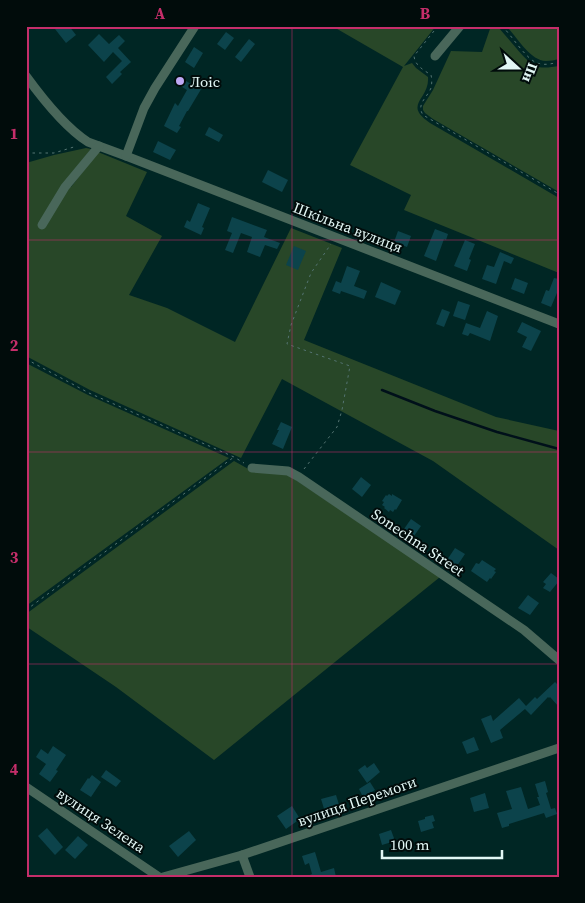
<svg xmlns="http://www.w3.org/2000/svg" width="585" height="903" font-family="'Source Serif 4',serif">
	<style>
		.green { fill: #284728 }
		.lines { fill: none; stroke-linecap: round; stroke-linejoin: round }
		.stream { stroke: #00101a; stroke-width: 2.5 }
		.building { fill: #0c434b }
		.path { stroke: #547472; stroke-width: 1; stroke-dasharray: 2.5 4; stroke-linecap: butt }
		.minor { stroke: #49675a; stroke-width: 9 }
		.grid { fill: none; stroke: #c52e6a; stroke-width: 1; stroke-opacity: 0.55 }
		.poi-dot { fill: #bea9f5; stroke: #010c0b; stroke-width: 2 }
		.labels { text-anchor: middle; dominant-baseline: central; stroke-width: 4; stroke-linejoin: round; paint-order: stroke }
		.poi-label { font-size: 15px; fill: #e2f7f5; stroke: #010c0b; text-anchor: start }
		.street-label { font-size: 15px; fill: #e2f7f5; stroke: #010c0b }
		.neatline { fill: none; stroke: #c52e6a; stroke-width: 2 }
		.grid-label { font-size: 16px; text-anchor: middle; font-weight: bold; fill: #c52e6a }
	</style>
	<rect width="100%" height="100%" fill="#002624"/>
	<g class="green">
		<path d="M332 26H436L404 66 412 63 416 68 428 77C430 100 402 104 430 123L559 198V273L404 210 411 195 350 165 403 67Z"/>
		<path d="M491 26H497C506 35 526 62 535 66 543 69 551 67 559 66V192L433 119 425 113 423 110V106L433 90 451 51 482 52Z"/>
		<path d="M506 26H559V59C555 60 550 61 546 61 530 61 517 37 506 26Z"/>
		<polygon points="86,148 91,149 64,183 71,187 98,152 147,172 126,216 162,236 129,295 167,308 235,342 291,228 342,248 304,340 496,417 559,431 559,550 433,461 282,379 241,458 90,390 26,356 26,163 54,155"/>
		<polygon points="26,363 88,395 229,458 26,606"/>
		<polygon points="234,461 252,471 287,474 440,577 214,760 116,687 27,627 26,614"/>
	</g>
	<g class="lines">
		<polyline class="stream" points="382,390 435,411 497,432 559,449"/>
	</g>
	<g class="building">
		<polygon points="59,26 69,26 76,35 66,43 55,29"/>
		<polygon points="226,32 234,38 225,50 217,44"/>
		<polygon points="99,34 109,44 119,35 125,41 118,48 131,62 120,72 122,74 112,84 106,77 122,61 113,52 104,62 88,45"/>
		<polygon points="249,39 255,44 241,62 235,57"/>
		<polygon points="194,47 203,53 194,68 185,62"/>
		<polygon points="196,75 206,81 188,111 187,111 179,126 181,127 177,133 164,126 175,103 178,106 187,90 174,82 178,76 191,84"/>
		<polygon points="209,127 223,135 219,142 205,135"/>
		<polygon points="158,141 176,150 170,160 153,152"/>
		<polygon points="268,170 288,180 282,192 262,182"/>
		<polygon points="198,203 210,208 202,227 204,228 201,235 184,227 187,220 190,222"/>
		<polygon points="232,217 267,230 264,237 280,243 277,249 265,245 260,257 247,252 252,237 241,233 233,253 225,250 232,233 227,231"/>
		<polygon points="435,229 448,234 446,240 444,239 436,261 424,256"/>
		<polygon points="398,231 411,236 407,247 394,242"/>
		<polygon points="465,240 475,244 469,259 471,260 467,271 454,266"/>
		<polygon points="294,246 306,251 298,270 286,265"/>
		<polygon points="500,252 514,258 511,264 504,261 496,284 482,279 487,265 494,267"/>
		<polygon points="347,266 360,271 354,286 367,291 364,299 341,291 340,294 332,291 336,281 341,283"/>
		<polygon points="515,278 528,283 524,294 511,289"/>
		<polygon points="554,278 559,279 559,288 551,307 541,303 546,290 549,291"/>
		<polygon points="381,282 401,291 395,305 375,297"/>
		<polygon points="458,301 470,305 465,320 453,316"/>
		<polygon points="442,309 450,312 444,327 436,324"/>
		<polygon points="487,311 498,316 490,341 470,333 468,336 462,334 466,323 480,328"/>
		<polygon points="522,322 541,331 531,351 522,347 527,337 517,332"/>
		<polygon points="281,422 292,427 283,449 272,444 279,430 277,430"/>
		<polygon points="361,477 371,485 362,497 352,489"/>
		<polygon points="389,494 392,496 392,494 402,500 396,510 395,509 393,512 390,510 389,512 384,508 385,507 382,505 384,502 382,501 386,495 387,496"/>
		<polygon points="411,519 421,526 414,536 404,529"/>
		<polygon points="455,548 465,554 457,566 447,560"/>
		<polygon points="482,560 496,569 494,571 496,572 491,579 490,578 487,582 471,571 476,563 479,564"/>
		<polygon points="551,573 559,579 559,581 550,592 543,588 546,584 543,582"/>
		<polygon points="528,595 539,603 530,615 518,608"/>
		<polygon points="555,682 559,686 559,707 550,697 549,698 548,697 531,715 525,709 500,730 503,738 491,743 481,719 491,715 493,721 519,698 526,706 535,697 537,699"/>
		<polygon points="474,737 479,750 467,754 462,742"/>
		<polygon points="53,746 66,755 56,770 58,771 50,782 39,774 46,764 36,757 41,749 48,754"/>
		<polygon points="374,763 380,772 367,783 358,770 365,765 367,768"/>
		<polygon points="106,770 121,781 116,787 101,777"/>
		<polygon points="92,775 101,782 91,797 80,790 88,778 89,779"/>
		<polygon points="545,781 548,792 546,793 551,809 555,808 557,814 546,818 544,813 509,824 509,826 502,828 497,813 512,809 506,791 521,787 528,809 540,805 537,797 539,797 535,784"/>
		<polygon points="370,782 375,790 363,797 359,789"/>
		<polygon points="485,793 489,808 474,812 470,798"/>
		<polygon points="336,795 340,808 325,812 321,799"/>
		<polygon points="292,806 300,819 286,829 277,816"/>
		<polygon points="433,815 435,821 432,822 434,828 421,832 418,821 425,819 425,817"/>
		<polygon points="47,828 63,847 55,855 38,836"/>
		<polygon points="391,830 395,841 382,845 379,834"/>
		<polygon points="189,831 196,840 178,857 169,846"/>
		<polygon points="78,836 88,845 75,859 65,850"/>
		<polygon points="315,852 321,872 334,868 336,877 310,877 310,875 312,874 309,863 305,865 302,856"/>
	</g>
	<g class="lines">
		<g class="path">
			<path d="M438 26 414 56C415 66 424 70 431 75 432 79 432 84 431 88 427 98 416 104 423 115L559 194"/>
			<path d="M502 26C512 36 524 56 535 62 542 66 551 64 559 62"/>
			<polyline points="26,153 54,153 77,146"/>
			<polyline points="26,359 89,393 234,457 244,463"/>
			<polyline points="304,469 337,427 342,410 350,366 287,344 291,325 311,273 331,244"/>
			<polyline points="26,610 234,457"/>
		</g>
		<g class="minor">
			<polyline points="435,56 460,26"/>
			<path d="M26 76C42 98 66 128 88 142L126 156 559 324"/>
			<polyline points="126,156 144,108 155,88 195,26"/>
			<polyline points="42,225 65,187 99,146"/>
			<polyline points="252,468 288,471 299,477 524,630 559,660"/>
			<polyline points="26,787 159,877"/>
			<polyline points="242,855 250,877"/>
			<polyline points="163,877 242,855 559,748"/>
		</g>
	</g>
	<path class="grid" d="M292 26V877M26 240H559M26 452H559M26 664H559"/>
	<circle class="poi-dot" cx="180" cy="81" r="5"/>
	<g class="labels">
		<g class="poi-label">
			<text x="190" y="81">Лоіс</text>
		</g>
		<g class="street-label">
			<text transform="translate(348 227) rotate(21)">Шкільна вулиця</text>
			<text transform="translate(418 542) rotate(34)">Sonechna Street</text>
			<text transform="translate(357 801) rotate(-19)">вулиця Перемоги</text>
			<text transform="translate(101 820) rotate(34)">вулиця Зелена</text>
		</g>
	</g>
	<rect width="585" height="903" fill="none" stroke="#010c0b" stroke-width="55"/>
	<g transform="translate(518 68) rotate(111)" stroke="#010c0b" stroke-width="4" paint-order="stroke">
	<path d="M0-4L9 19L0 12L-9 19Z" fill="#e2f7f5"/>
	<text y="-8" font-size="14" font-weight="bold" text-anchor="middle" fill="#e2f7f5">Пн</text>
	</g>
	<path d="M382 850v8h120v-8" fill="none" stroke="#e2f7f5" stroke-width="2.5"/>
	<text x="390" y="850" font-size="15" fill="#e2f7f5" stroke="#010c0b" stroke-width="4" paint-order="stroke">100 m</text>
	<rect x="28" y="28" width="530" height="848" class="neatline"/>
	<g class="grid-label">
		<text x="160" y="19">A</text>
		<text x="425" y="19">B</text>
		<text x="14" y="139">1</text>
		<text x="14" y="351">2</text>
		<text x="14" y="563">3</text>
		<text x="14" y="775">4</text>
	</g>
</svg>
